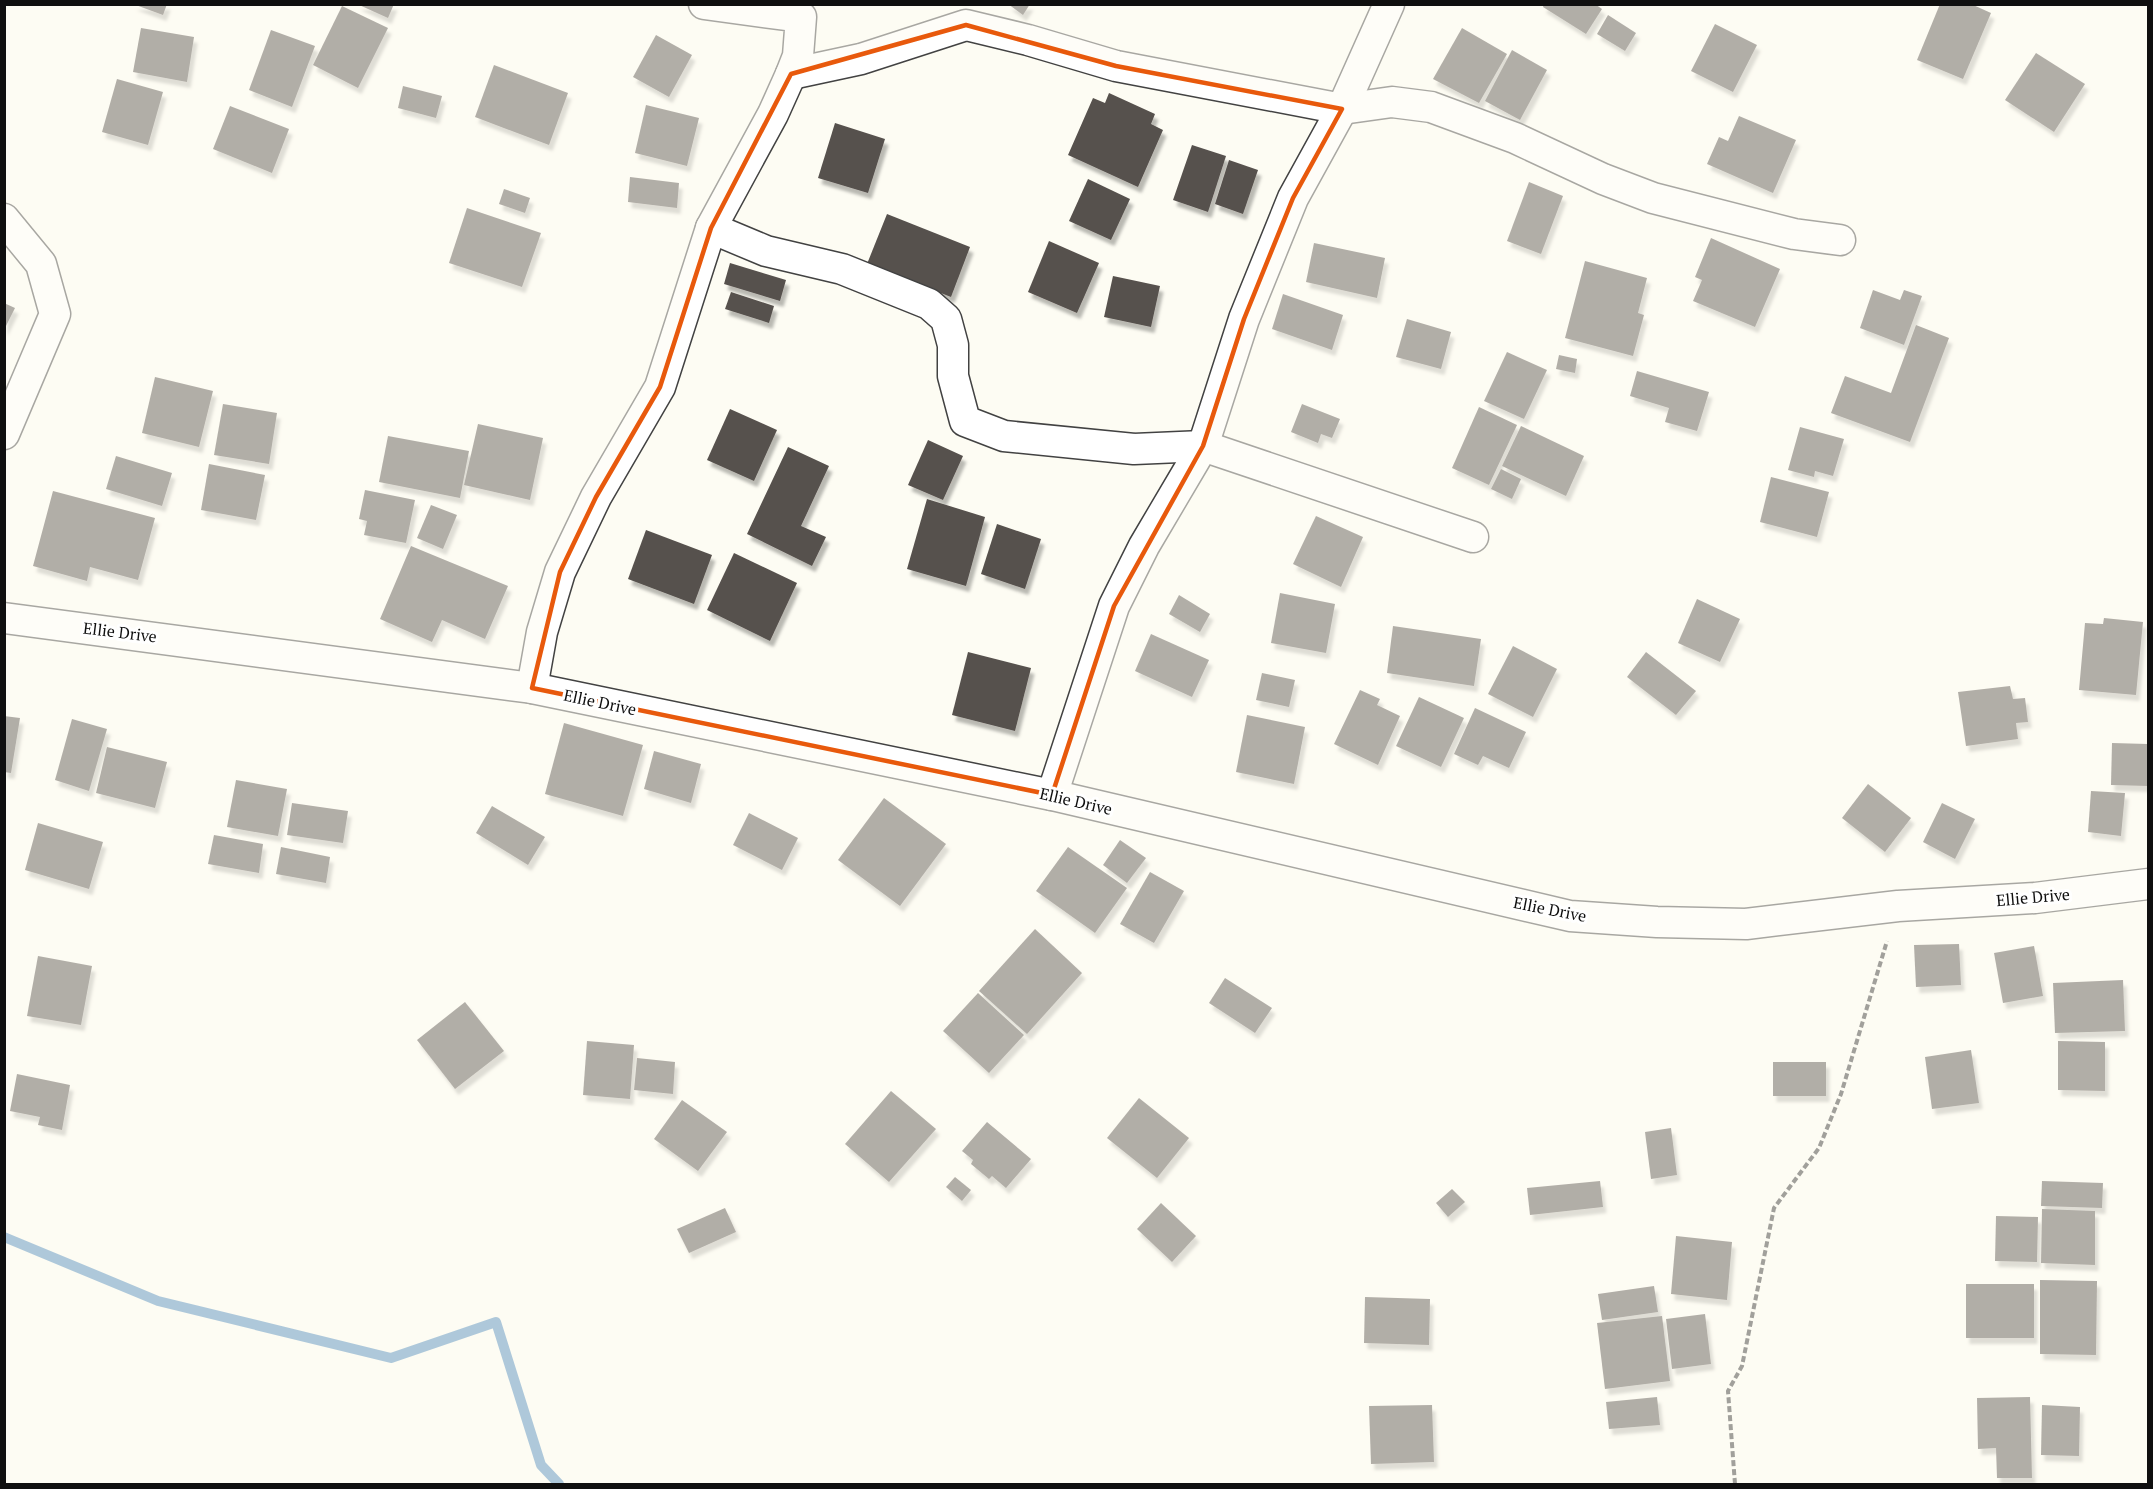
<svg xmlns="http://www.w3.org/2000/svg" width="2153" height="1489" font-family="'PT Serif',serif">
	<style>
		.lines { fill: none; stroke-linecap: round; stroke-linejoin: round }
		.stream { stroke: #4e8bbd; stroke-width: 10 }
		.building { fill: #57514d; filter: url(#shadow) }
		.street-casing { stroke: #424242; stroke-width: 33 }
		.path { stroke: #313131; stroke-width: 4; stroke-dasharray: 6 3; stroke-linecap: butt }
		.street { stroke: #fff; stroke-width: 30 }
		.marked { fill: none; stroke: #e8590c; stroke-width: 4.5; stroke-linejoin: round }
		.labels { text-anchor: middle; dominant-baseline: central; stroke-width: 6; stroke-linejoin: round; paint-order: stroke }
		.street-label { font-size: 16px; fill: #0f0f0f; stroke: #fff }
	</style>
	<defs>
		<filter id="shadow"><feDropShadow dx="3.5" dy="6" stdDeviation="1.5" flood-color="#0004"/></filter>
	</defs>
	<rect width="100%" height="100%" fill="#fdfcf3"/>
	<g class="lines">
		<polyline class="stream" points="4,1237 158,1301 391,1358 496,1322 541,1465 559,1484"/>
	</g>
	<g class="building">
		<polygon points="133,4 167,4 163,15"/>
		<polygon points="357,4 394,4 388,18"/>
		<polygon points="1008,4 1030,4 1023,15"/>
		<polygon points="1544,4 1595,4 1602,9 1586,34 1543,7"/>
		<polygon points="1940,4 1971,4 1991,13 1963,79 1917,60"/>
		<polygon points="342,6 388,28 358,88 313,65"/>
		<polygon points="1608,15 1636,33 1625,51 1597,34"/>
		<polygon points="1715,24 1757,45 1733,92 1691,71"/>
		<polygon points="141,28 194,37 187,82 133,72"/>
		<polygon points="1462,28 1507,54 1479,103 1433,79"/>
		<polygon points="271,30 315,46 292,107 249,90"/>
		<polygon points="656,35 692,55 669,97 633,77"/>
		<polygon points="1512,50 1547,70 1520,120 1485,101"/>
		<polygon points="2036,53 2085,84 2054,132 2005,100"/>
		<polygon points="494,65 568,93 549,145 475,117"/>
		<polygon points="117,79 163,92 148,145 102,132"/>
		<polygon points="403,86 442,96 436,118 398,108"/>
		<polygon points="1109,93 1155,114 1151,124 1163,130 1138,187 1068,155 1093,98 1105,103"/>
		<polygon points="646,105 699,118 687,166 635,153"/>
		<polygon points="230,106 289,129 272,173 213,149"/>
		<polygon points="1739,116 1796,140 1773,193 1707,164 1719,137 1728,141"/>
		<polygon points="835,123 885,139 868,193 818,178"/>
		<polygon points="1192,145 1226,156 1208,212 1173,200"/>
		<polygon points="1229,160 1258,170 1243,214 1215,204"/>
		<polygon points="630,177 679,183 677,208 628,202"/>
		<polygon points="1088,179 1130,199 1111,240 1069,221"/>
		<polygon points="1529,182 1563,196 1541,254 1507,241"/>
		<polygon points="504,189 530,198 525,213 499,204"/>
		<polygon points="467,208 541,233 522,287 449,263"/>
		<polygon points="887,214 970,247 951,297 867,264"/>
		<polygon points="1711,238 1780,269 1755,327 1693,301 1702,280 1695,277"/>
		<polygon points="1049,241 1099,263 1077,313 1028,292"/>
		<polygon points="1314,243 1385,258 1377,298 1306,282"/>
		<polygon points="1585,261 1647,278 1638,313 1644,315 1633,356 1565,338"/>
		<polygon points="730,263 786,280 780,301 724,284"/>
		<polygon points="1113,276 1160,286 1151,327 1104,317"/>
		<polygon points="1873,290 1900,300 1904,290 1922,296 1904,345 1860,328"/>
		<polygon points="731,292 774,306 769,323 725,309"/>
		<polygon points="1283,294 1343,315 1332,350 1272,329"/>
		<polygon points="4,303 15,308 4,330"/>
		<polygon points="1407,319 1451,332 1441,369 1396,357"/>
		<polygon points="1916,325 1949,338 1910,442 1831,413 1845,376 1891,393"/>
		<polygon points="1507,352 1547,370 1524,419 1484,401"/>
		<polygon points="1559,355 1577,359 1575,373 1556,369"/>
		<polygon points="1637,371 1709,392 1697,431 1665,422 1669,408 1630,396"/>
		<polygon points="155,377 213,391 199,447 142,433"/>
		<polygon points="223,404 277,413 269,464 214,455"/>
		<polygon points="1302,404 1340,419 1332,438 1321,434 1318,443 1291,432"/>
		<polygon points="1479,407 1517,425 1489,485 1452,468"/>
		<polygon points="730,409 777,430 754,481 707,460"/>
		<polygon points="478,424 543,438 530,500 464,485"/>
		<polygon points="1521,426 1584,456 1566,496 1502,466"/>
		<polygon points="1800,427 1844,439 1833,476 1815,471 1814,477 1788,470"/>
		<polygon points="388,436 469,451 460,498 379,482"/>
		<polygon points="928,440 963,456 943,500 908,485"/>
		<polygon points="788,447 829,466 801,526 826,537 812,566 747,534"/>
		<polygon points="116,456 172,473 162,506 106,489"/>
		<polygon points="209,464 265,475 256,520 201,510"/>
		<polygon points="1501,469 1521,479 1512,499 1491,489"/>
		<polygon points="1771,477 1829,492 1817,537 1760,522"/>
		<polygon points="365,490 415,500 406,543 364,535 367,521 359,519"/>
		<polygon points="53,491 155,518 138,580 90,567 87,581 33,566"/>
		<polygon points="927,499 985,517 966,586 907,569"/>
		<polygon points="431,505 457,515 443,549 417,538"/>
		<polygon points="1316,516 1363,537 1341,587 1293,564"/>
		<polygon points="997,524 1041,539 1025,589 981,574"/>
		<polygon points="646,530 712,555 694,604 628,579"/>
		<polygon points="411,546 508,586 485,639 442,620 432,642 380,619"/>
		<polygon points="734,553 797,583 770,641 707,610"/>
		<polygon points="1280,593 1335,604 1326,653 1271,643"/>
		<polygon points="1179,595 1210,614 1200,632 1169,614"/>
		<polygon points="1697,599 1740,619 1720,662 1678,643"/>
		<polygon points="2104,618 2143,622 2136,695 2079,690 2085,623 2103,624"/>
		<polygon points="1393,626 1481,639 1474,686 1387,673"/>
		<polygon points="1151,634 1209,660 1192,697 1135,671"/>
		<polygon points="1513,646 1557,669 1533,717 1488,694"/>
		<polygon points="968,652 1031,668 1015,731 952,715"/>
		<polygon points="1646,652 1696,691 1676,715 1627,677"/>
		<polygon points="1262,673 1295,680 1289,707 1256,700"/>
		<polygon points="2010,686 2013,699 2025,698 2028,722 2016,723 2018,739 1966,746 1958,692"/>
		<polygon points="1360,690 1380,699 1377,705 1400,716 1378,765 1334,744"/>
		<polygon points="1419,697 1464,718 1441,767 1396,746"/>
		<polygon points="1475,708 1526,732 1509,768 1483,756 1478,765 1454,754"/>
		<polygon points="1247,715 1305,727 1294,784 1236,772"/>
		<polygon points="4,716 20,718 11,773 4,772"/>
		<polygon points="72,719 107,729 89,791 55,780"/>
		<polygon points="564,723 643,745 623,816 545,794"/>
		<polygon points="2112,743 2148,744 2148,786 2111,785"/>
		<polygon points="107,747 167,762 155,808 96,793"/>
		<polygon points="654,751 701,764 691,803 644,789"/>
		<polygon points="236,780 287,789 278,836 227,827"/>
		<polygon points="1868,784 1911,818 1885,852 1842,818"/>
		<polygon points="2091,791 2125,793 2121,836 2088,832"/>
		<polygon points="884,798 946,844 900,906 838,860"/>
		<polygon points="292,803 348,811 343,843 287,835"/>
		<polygon points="1942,803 1975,819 1955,859 1923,842"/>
		<polygon points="492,806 545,837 528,865 476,833"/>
		<polygon points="749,813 798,838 782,870 733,845"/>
		<polygon points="38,823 103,842 89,889 25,870"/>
		<polygon points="214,835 263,844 259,873 208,864"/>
		<polygon points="1120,840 1146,858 1127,883 1103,865"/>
		<polygon points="281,847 330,857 326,883 276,874"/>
		<polygon points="1068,847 1127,888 1095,933 1036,891"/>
		<polygon points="1150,872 1184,891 1154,943 1120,924"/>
		<polygon points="1035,929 1082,973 1027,1034 979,991"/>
		<polygon points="1959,944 1961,985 1916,987 1914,945"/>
		<polygon points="2034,946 2043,996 2003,1003 1994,953"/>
		<polygon points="38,956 92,966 81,1025 27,1016"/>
		<polygon points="1225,978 1272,1008 1255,1033 1209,1003"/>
		<polygon points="2123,980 2125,1031 2055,1033 2053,983"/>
		<polygon points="978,993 1024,1035 989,1073 943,1031"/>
		<polygon points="465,1002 504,1051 455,1089 417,1040"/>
		<polygon points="587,1041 634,1045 630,1099 583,1095"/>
		<polygon points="2058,1041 2105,1042 2105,1091 2058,1090"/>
		<polygon points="1971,1050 1979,1103 1932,1109 1925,1057"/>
		<polygon points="637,1058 675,1062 673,1094 634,1090"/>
		<rect x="1773" y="1062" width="53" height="34"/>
		<polygon points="17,1074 70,1085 62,1130 38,1125 40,1117 10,1111"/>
		<polygon points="891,1091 936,1129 889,1182 845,1144"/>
		<polygon points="1139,1098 1189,1138 1157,1178 1107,1138"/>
		<polygon points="682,1100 727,1132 698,1171 654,1139"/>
		<polygon points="987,1122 1031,1159 1006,1188 992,1176 989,1179 971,1164 973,1160 962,1151"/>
		<polygon points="1671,1128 1677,1175 1651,1179 1645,1132"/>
		<polygon points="955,1177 971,1190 962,1201 946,1187"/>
		<polygon points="1600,1181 1603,1207 1530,1215 1527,1188"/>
		<polygon points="2042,1181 2103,1183 2102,1208 2041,1206"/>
		<polygon points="1452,1189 1465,1202 1448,1217 1436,1203"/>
		<polygon points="1161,1203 1196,1236 1172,1262 1137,1229"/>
		<polygon points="725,1208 736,1232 689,1253 677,1229"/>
		<polygon points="2042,1209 2095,1211 2095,1265 2041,1263"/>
		<polygon points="1996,1216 2038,1217 2037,1262 1995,1261"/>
		<polygon points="1676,1236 1732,1242 1727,1300 1671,1294"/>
		<polygon points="2040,1280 2097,1281 2096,1355 2040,1354"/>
		<rect x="1966" y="1284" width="68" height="54"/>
		<polygon points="1654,1286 1658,1312 1602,1320 1598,1294"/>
		<polygon points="1365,1297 1430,1299 1429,1345 1364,1343"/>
		<polygon points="1705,1314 1711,1364 1672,1369 1666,1319"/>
		<polygon points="1662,1316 1670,1381 1605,1389 1597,1323"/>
		<polygon points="1657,1397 1660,1425 1609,1429 1606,1402"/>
		<polygon points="2030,1397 2032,1478 1997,1478 1996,1448 1978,1449 1977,1398"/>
		<polygon points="1432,1405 1434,1462 1371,1464 1369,1406"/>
		<polygon points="2042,1405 2080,1407 2079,1456 2041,1455"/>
	</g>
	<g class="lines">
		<g class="street-casing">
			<g id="street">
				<polyline points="791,74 861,59 966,25 1028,40 1116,66 1342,109 1392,102 1431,107 1515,138 1603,179 1653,198 1794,234 1840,240"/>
				<polyline points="4,219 41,264 55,314 4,434"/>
				<polyline points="711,228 766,251 842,269 929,304 946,319 953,345 953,376 965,421 1004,436 1134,449 1203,446 1473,537"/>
				<polyline points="4,618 532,688 1052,795 1570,916 1657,922 1746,924 1898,906 2035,898 2148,884"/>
				<polyline points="532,688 542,632 560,572 596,497 660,387 711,228 773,114 791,74 798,56 801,17 704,4"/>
				<polyline points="1052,795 1114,606 1144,546 1203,446 1244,319 1293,198 1342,109 1389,4"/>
			</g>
		</g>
		<polyline class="path" points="1735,1484 1728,1391 1742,1366 1774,1208 1819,1148 1841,1094 1887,941"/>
		<use href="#street" class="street"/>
	</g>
	<path d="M0 0H2153V1489H0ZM966 25 1116 66 1342 109 1293 198 1244 319 1203 446 1114 606 1052 795 532 688 560 572 596 497 660 387 711 228 791 74Z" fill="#fdfcf3" fill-opacity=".55" fill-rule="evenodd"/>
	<path class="marked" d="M966 25 1116 66 1342 109 1293 198 1244 319 1203 446 1114 606 1052 795 532 688 560 572 596 497 660 387 711 228 791 74Z"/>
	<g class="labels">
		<g class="street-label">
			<text transform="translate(120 632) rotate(7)">Ellie Drive</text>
			<text transform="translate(600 702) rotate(12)">Ellie Drive</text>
			<text transform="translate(1076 801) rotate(13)">Ellie Drive</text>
			<text transform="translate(2033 897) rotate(-5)">Ellie Drive</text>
			<text transform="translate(1550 909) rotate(11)">Ellie Drive</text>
		</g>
	</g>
	<rect width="2153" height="1489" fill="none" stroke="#0f0f0f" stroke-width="12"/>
</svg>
